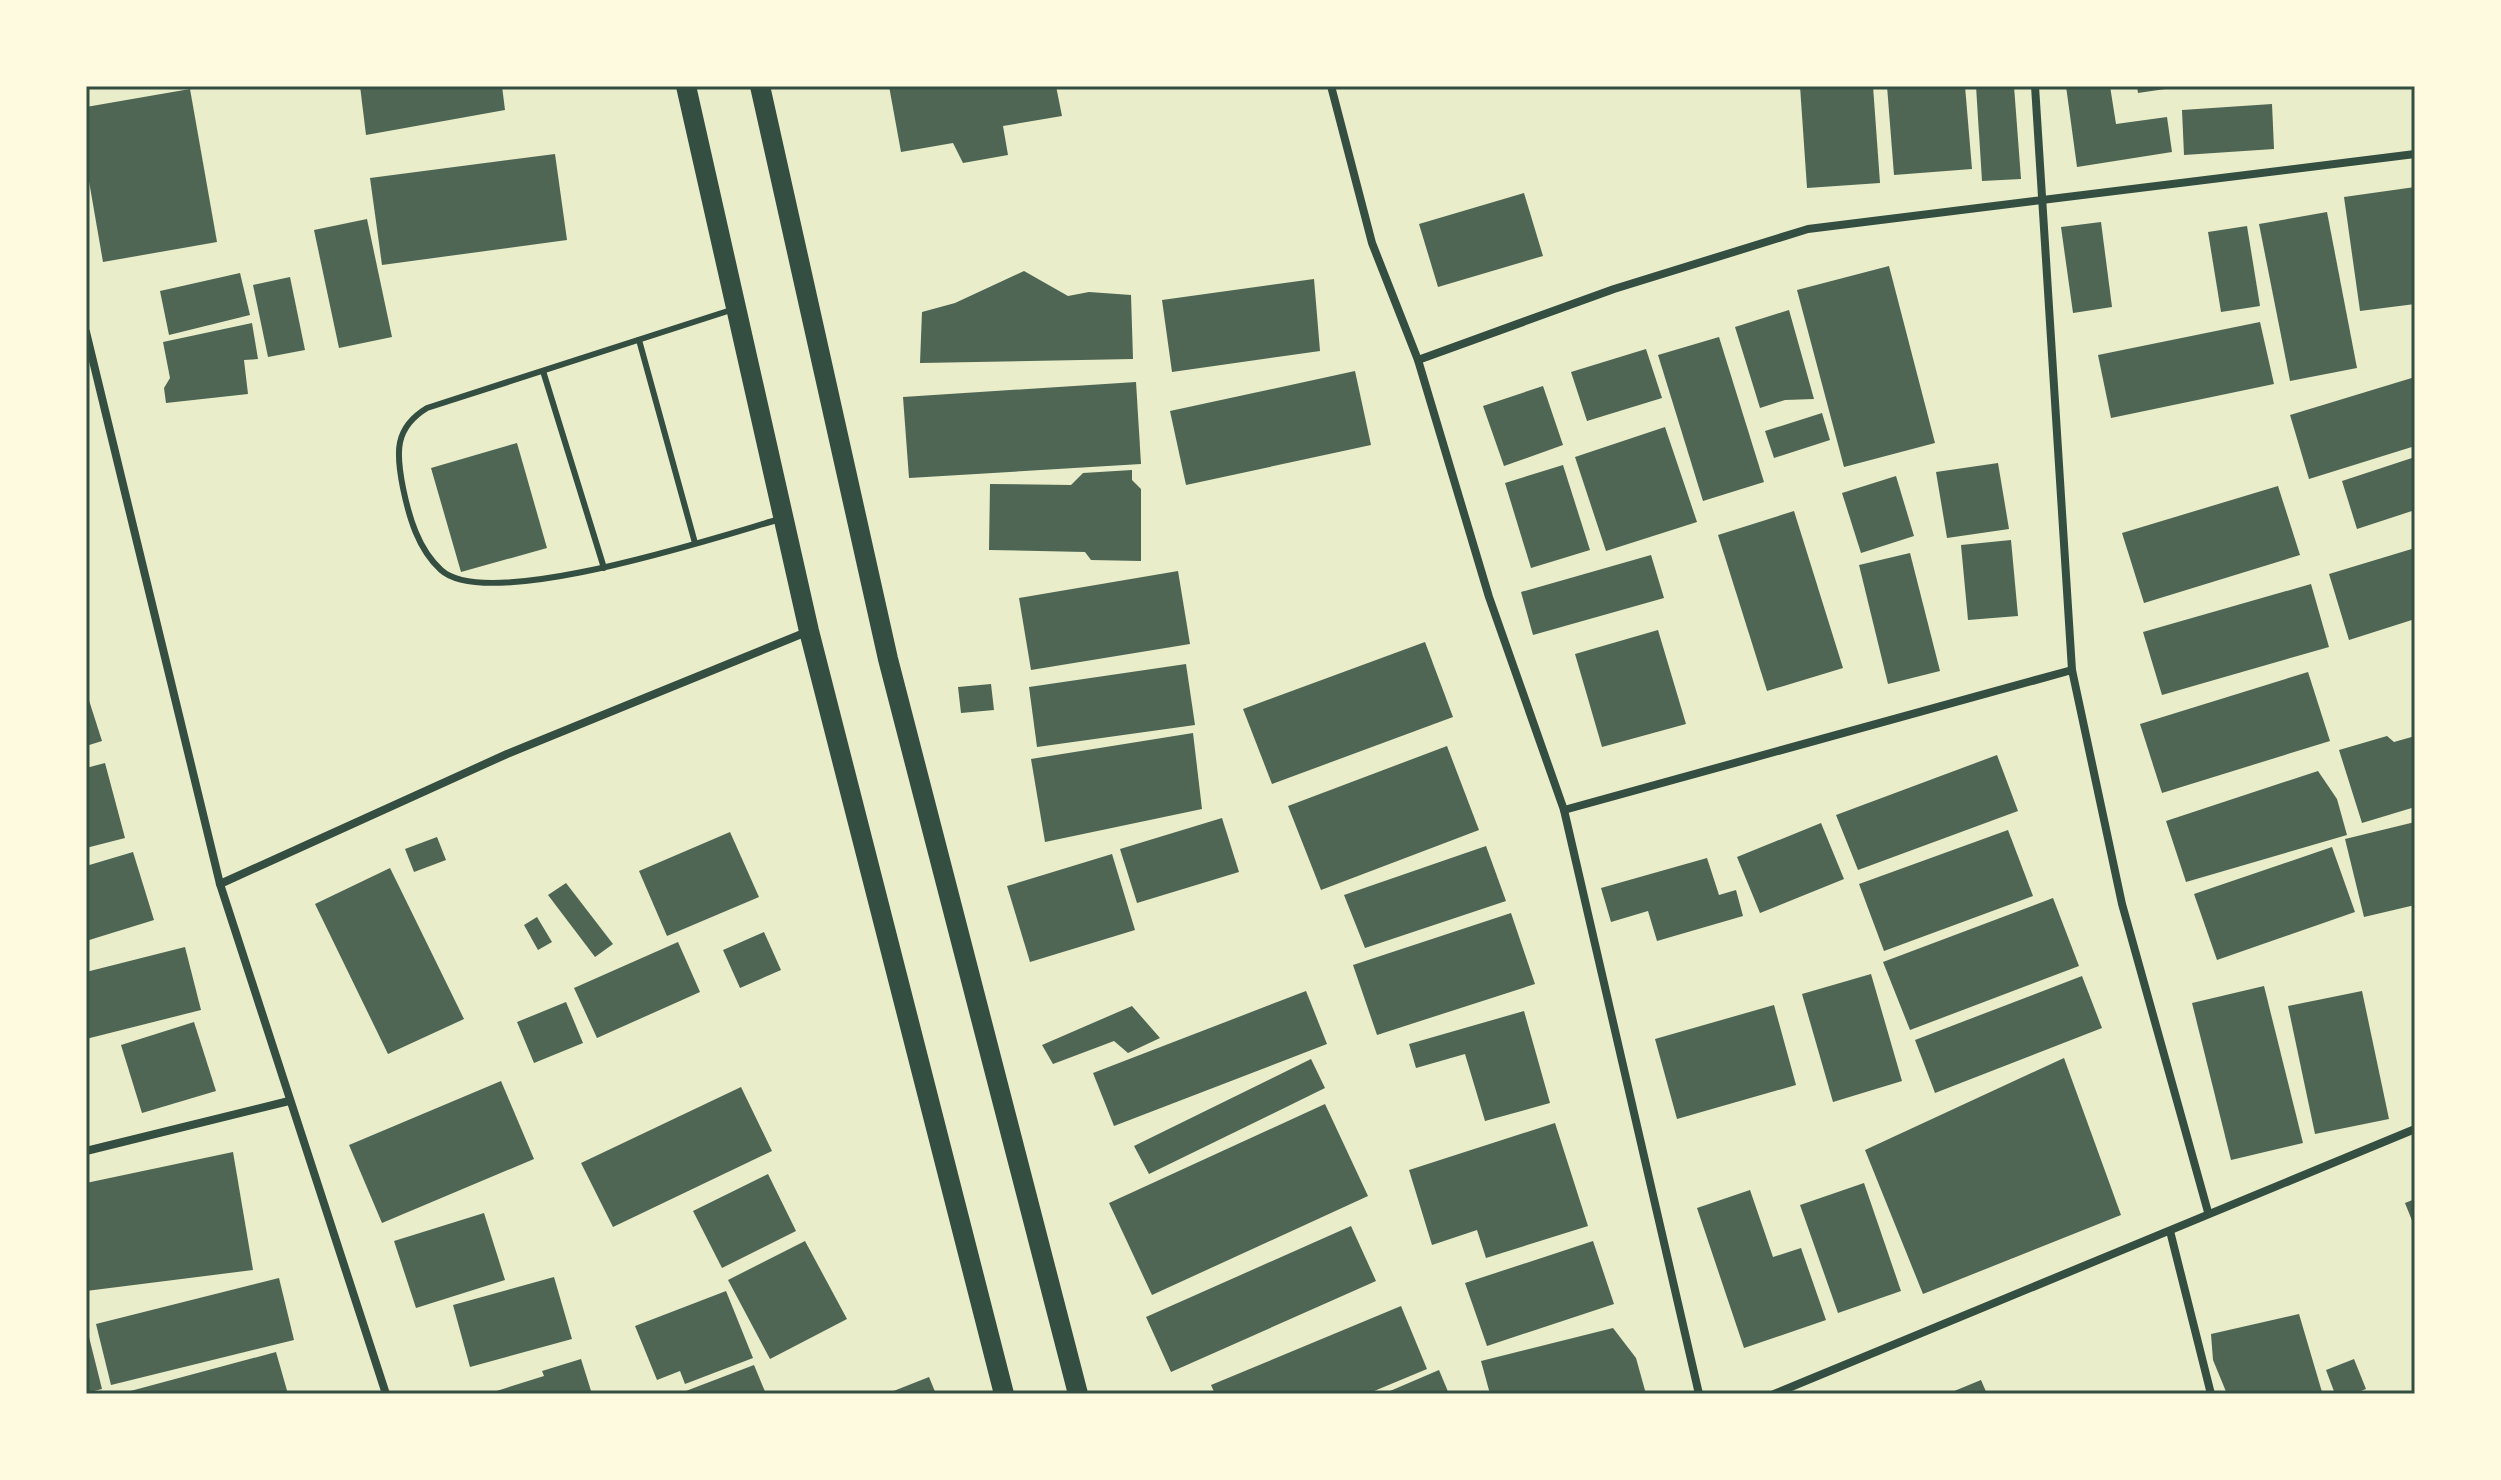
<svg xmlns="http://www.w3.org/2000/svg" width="2501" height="1480" font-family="Georgia,serif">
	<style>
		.building { fill: #4f6655 }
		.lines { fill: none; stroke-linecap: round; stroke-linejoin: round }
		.service { stroke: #344e41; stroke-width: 6 }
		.minor { stroke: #344e41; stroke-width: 8 }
		.primary { stroke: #344e41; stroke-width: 20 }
		.neatline { fill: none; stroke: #344e41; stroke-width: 3 }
	</style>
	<rect width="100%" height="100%" fill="#e9edc9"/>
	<g class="building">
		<polygon points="360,86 502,86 505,110 366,135"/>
		<polygon points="889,86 1056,86 1062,116 1003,126 1008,155 963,163 953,143 901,152"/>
		<polygon points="1800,86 1873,86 1880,183 1807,188"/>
		<polygon points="1887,86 1965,86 1972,169 1894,175"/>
		<polygon points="1976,86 2014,86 2021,179 1982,181"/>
		<polygon points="2066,86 2110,86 2116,124 2167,117 2172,152 2077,167"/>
		<polygon points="2137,86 2172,86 2172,88 2138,93"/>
		<polygon points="190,89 217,242 103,262 86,164 86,107"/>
		<polygon points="2272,104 2274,149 2184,155 2182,110"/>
		<polygon points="555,154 567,240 382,265 370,178"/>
		<polygon points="2415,187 2415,304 2360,311 2344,197"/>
		<polygon points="1524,193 1543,256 1438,287 1419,224"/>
		<polygon points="2327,212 2357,368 2290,381 2259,224"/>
		<polygon points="367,219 392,337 339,348 314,230"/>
		<polygon points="2101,222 2112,307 2073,313 2061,227"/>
		<polygon points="2247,226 2260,306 2221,312 2208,232"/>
		<polygon points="1889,266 1935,443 1844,467 1797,290"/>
		<polygon points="1024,271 1068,296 1089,292 1131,295 1133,359 920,363 922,312 955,303"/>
		<polygon points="240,273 250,315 169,335 160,291"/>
		<polygon points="290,277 305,350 268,357 253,285"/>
		<polygon points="1314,279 1320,351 1172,372 1162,300"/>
		<polygon points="1789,310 1814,399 1785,400 1760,408 1735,327"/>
		<polygon points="2260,322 2274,384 2111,418 2098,355"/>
		<polygon points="252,323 258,359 244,360 248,394 166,403 164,388 170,378 163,342"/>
		<polygon points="1719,337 1764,482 1703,501 1658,355"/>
		<polygon points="1646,349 1662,398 1587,421 1571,372"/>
		<polygon points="1355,371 1371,445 1186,485 1170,411"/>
		<polygon points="2415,377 2415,446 2309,479 2290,415"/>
		<polygon points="1136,382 1141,464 909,478 903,397"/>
		<polygon points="1543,386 1563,445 1504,466 1483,406"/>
		<polygon points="1822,413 1830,440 1774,458 1765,431"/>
		<polygon points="1665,427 1697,522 1606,551 1575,457"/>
		<polygon points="517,443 547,548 461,572 431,468"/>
		<polygon points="2415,457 2415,510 2357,529 2342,481"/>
		<polygon points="1998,463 2009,529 1947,538 1936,472"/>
		<polygon points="1563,465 1590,550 1531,568 1505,483"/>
		<polygon points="1132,470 1132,480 1141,489 1141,561 1091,560 1085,552 989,550 990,484 1071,485 1083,473"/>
		<polygon points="1896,476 1914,536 1861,553 1842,493"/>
		<polygon points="2278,486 2300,555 2144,603 2122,533"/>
		<polygon points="1794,511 1843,668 1767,691 1718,535"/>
		<polygon points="2011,540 2018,616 1968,620 1961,545"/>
		<polygon points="2415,548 2415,619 2349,640 2329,574"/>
		<polygon points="1910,553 1940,671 1888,684 1859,565"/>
		<polygon points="1651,555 1664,598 1533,635 1521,592"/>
		<polygon points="1178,571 1190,644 1031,670 1019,598"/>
		<polygon points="2311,584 2329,647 2162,695 2143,632"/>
		<polygon points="1658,630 1686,724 1602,747 1575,654"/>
		<polygon points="1425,642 1453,717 1272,784 1243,709"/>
		<polygon points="1186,664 1195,725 1037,747 1029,687"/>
		<polygon points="2308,672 2330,741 2162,793 2140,724"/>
		<polygon points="991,684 994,710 961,713 958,687"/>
		<polygon points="86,691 102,741 86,746"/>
		<polygon points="1193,733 1202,809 1045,842 1031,759"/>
		<polygon points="2387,736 2394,742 2415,736 2415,807 2362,823 2339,750"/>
		<polygon points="1447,746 1479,830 1321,890 1288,806"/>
		<polygon points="1997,755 2018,811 1858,870 1836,815"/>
		<polygon points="105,763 125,838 86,848 86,768"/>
		<polygon points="2318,771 2337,799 2347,835 2186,882 2166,821"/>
		<polygon points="1222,818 1239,872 1137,903 1120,849"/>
		<polygon points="2415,822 2415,905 2364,917 2345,839"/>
		<polygon points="1821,823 1844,879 1760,913 1737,857"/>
		<polygon points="2008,830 2033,896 1884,951 1859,884"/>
		<polygon points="730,832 759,897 667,936 639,871"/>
		<polygon points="437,837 446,860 414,872 405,849"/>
		<polygon points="1486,846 1506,901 1365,948 1344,895"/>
		<polygon points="2332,847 2355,912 2217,960 2194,894"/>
		<polygon points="133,852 154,920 86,941 86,866"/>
		<polygon points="1112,854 1135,930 1030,962 1007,886"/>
		<polygon points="1707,858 1719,895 1736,890 1743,916 1657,941 1648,911 1611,922 1601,888"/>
		<polygon points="390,868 464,1019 388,1054 315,904"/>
		<polygon points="566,883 613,944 595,957 548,895"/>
		<polygon points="2053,898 2079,966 1910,1030 1883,962"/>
		<polygon points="1511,913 1535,984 1377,1035 1353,965"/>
		<polygon points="537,917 552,942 538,950 524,925"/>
		<polygon points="764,932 781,970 740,988 723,950"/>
		<polygon points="678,942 700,992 597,1038 574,988"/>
		<polygon points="185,947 201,1010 86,1039 86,972"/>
		<polygon points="1871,974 1902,1081 1833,1102 1802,994"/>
		<polygon points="2082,976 2102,1028 1935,1093 1915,1040"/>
		<polygon points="2264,986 2303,1143 2231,1160 2192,1003"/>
		<polygon points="1306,991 1327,1044 1114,1126 1093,1073"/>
		<polygon points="2362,991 2389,1119 2315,1134 2288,1006"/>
		<polygon points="566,1002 583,1043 534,1063 517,1022"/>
		<polygon points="1774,1005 1796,1085 1677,1119 1655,1039"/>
		<polygon points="1132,1006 1160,1038 1128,1053 1114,1041 1053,1064 1042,1045"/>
		<polygon points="1524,1011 1550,1103 1485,1121 1465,1054 1416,1068 1409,1044"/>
		<polygon points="194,1022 216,1091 142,1113 121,1045"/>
		<polygon points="2064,1058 2121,1215 1923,1294 1865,1150"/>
		<polygon points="1311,1059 1325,1088 1149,1174 1134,1146"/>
		<polygon points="501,1081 534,1159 382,1223 349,1145"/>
		<polygon points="741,1087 772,1151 613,1227 581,1163"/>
		<polygon points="1325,1104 1368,1196 1152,1295 1109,1203"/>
		<polygon points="1555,1123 1588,1226 1486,1258 1477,1230 1432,1245 1409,1170"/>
		<polygon points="233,1152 253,1270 86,1291 86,1183"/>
		<polygon points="768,1174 796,1231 722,1268 693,1211"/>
		<polygon points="1864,1183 1901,1291 1838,1313 1800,1205"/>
		<polygon points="1750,1190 1773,1257 1801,1248 1826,1320 1744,1348 1697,1208"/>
		<polygon points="2415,1199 2415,1228 2405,1203"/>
		<polygon points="484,1213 505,1280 416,1308 394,1241"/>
		<polygon points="1351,1226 1376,1281 1171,1372 1146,1317"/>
		<polygon points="805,1241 847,1319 770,1359 728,1280"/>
		<polygon points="1593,1241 1614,1304 1487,1346 1465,1283"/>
		<polygon points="554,1277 572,1339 470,1367 453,1305"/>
		<polygon points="279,1278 294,1340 111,1385 96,1324"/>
		<polygon points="726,1291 753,1358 685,1384 680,1371 657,1380 635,1326"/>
		<polygon points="1401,1306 1427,1369 1367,1394 1215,1394 1211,1385"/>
		<polygon points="2299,1314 2322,1392 2227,1394 2213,1360 2211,1334"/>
		<polygon points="86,1325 102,1389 86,1393"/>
		<polygon points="1613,1328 1636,1358 1646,1394 1490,1394 1481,1361"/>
		<polygon points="276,1352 288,1394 123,1394 123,1393"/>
		<polygon points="581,1359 592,1394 487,1394 544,1376 542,1371"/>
		<polygon points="2354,1359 2366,1389 2353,1394 2335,1394 2326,1370"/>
		<polygon points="754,1365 766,1394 678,1394"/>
		<polygon points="1439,1370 1449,1394 1383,1394"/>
		<polygon points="929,1377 936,1394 886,1394"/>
		<polygon points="1981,1380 1987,1394 1947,1394"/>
	</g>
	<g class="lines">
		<g class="service">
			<path d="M731 310 427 408C394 428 396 453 403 488 409 517 418 549 441 570 488 613 720 536 780 519"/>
			<polyline points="639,340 695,543"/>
			<polyline points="543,371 604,568"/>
		</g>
		<g class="minor">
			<polyline points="1331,86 1372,243 1418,360 1489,597 1564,810 1699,1394"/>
			<polyline points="2035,86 2072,670 2122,904 2208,1212"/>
			<polyline points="86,332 220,884 386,1394"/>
			<polyline points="1418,360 1614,289 1808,229 2415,154"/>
			<polyline points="1564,810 2072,670"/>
			<polyline points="220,884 507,754 809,631"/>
			<polyline points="86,1151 289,1101"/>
			<polyline points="2170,1231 2211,1394"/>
			<polyline points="1774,1394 2415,1129"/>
		</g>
		<g class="primary">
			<polyline points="686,86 809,631 1004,1394"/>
			<polyline points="760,86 888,659 1078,1394"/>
		</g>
	</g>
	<rect width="2501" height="1480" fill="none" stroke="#fefae0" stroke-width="176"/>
	<rect x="88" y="88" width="2325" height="1304" class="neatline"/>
</svg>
